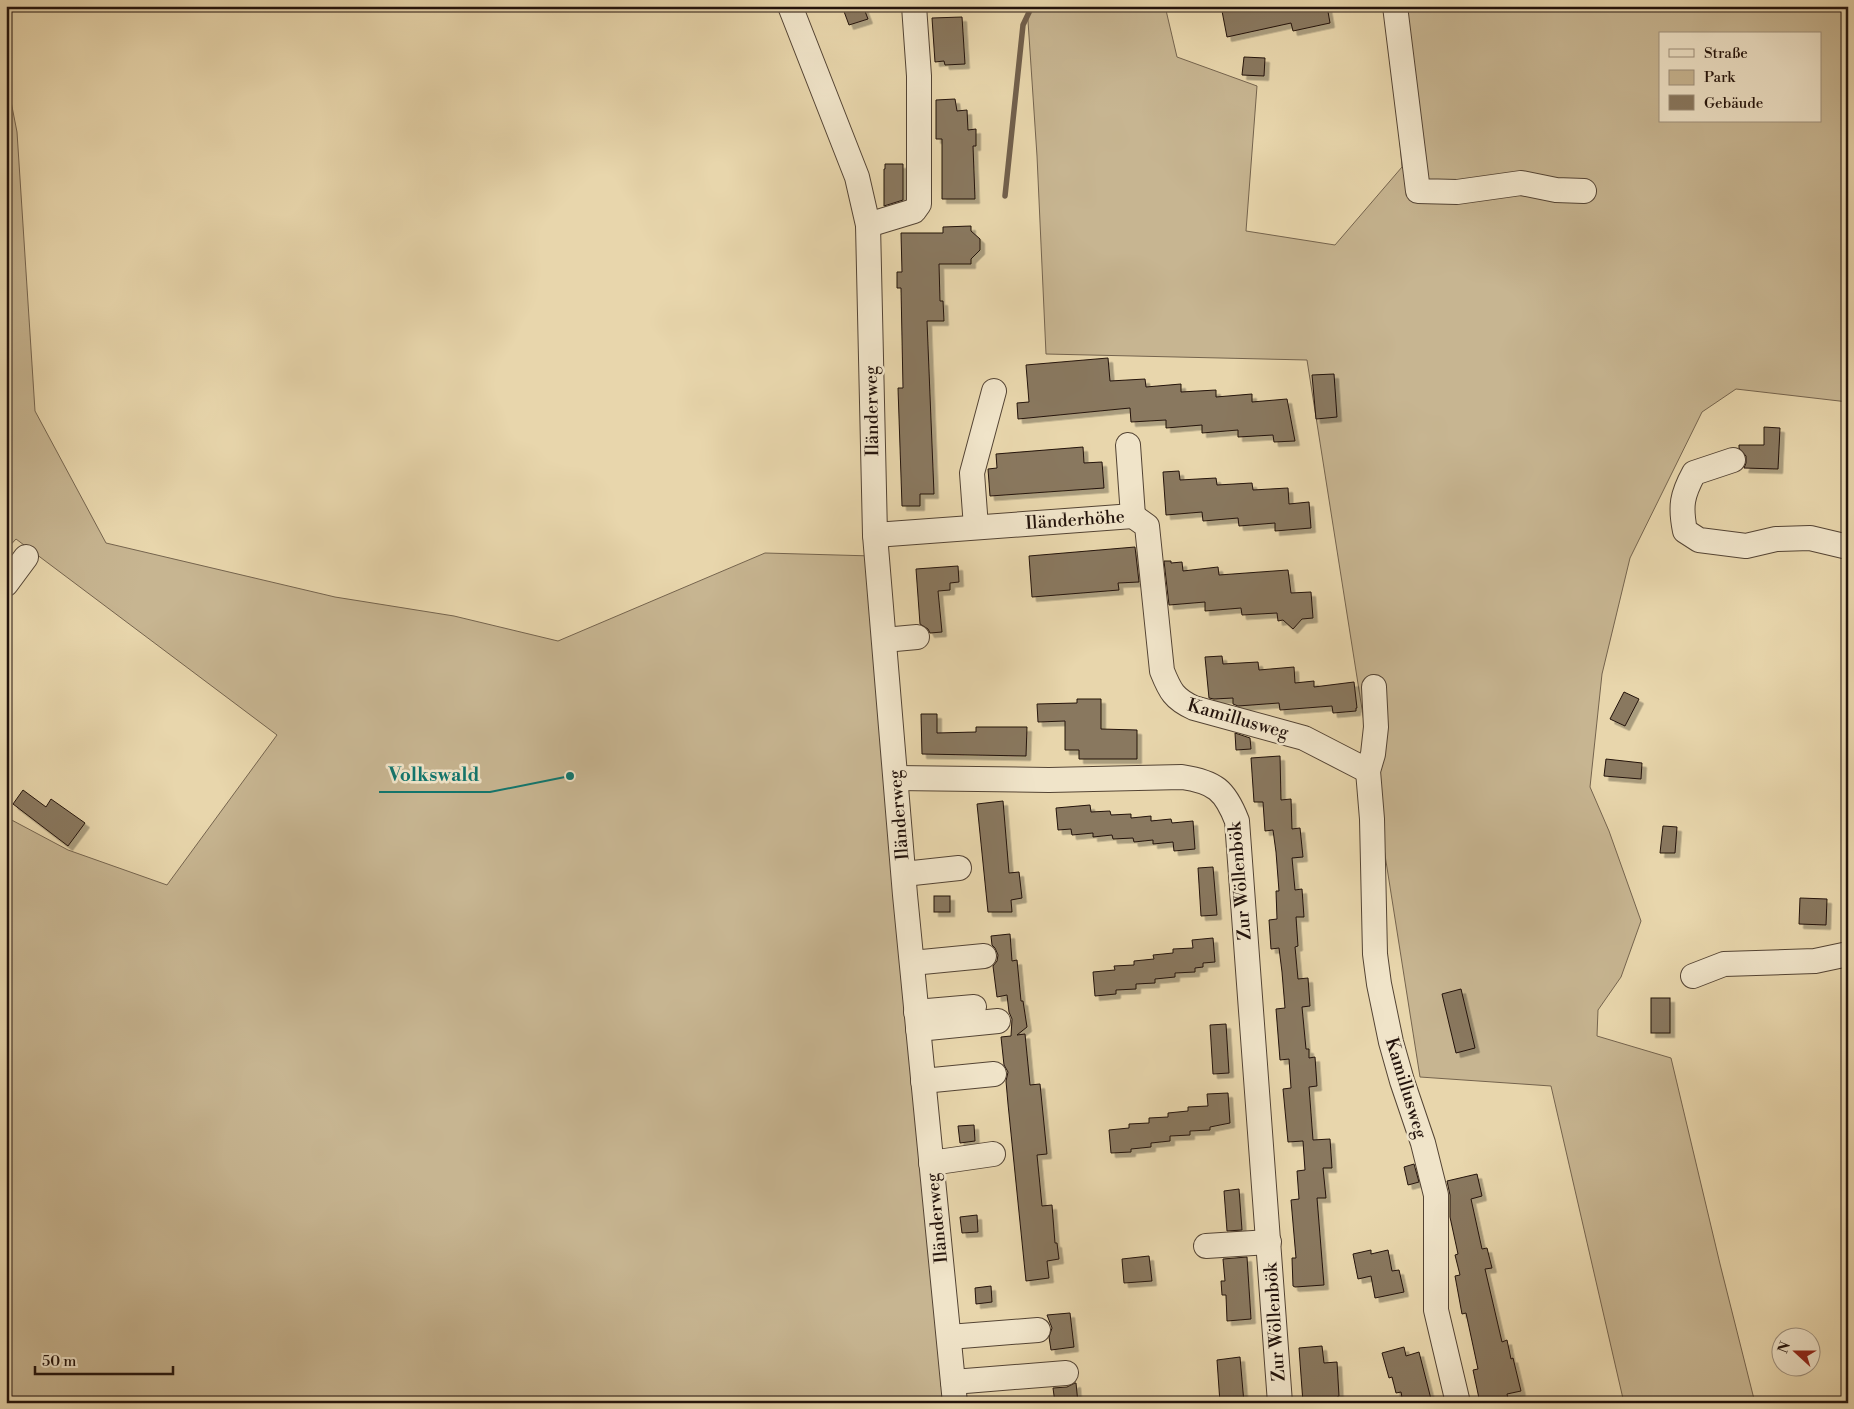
<svg xmlns="http://www.w3.org/2000/svg" width="1854" height="1409" font-family="'Libre Bodoni',serif">
	<style>
		.green { fill: #c7b591; stroke: #75644e; fill-rule: evenodd }
		.lines { fill: none; stroke-linecap: round; stroke-linejoin: round }
		.stream { stroke: #71604c; stroke-width: 5.5 }
		.building { fill: #89785f; stroke: #23130c; filter: url(#shadow) }
		.minor-casing { stroke: #544434; stroke-width: 26 }
		.minor { stroke: #f0e4c9; stroke-width: 24 }
		.labels { text-anchor: middle; dominant-baseline: central; stroke-width: 5; stroke-linejoin: round; paint-order: stroke }
		.street-label { font-size: 18px; fill: #23130c; stroke: #f0e4c9 }
		.leader { fill: none; stroke: #0f766e; stroke-width: 2 }
		.callout-dot { fill: #0f766e; stroke: #f0e4c9; stroke-width: 2 }
		.callout-label { font-size: 19px; text-anchor: middle; font-weight: bold; fill: #0f766e; stroke: #f0e4c9; stroke-width: 5; stroke-linejoin: round; paint-order: stroke }
	</style>
	<defs>
		<filter id="shadow"><feDropShadow dx="4.5" dy="4.5" stdDeviation="0" flood-color="#0004"/></filter>
	</defs>
	<rect width="100%" height="100%" fill="#e8d6ac"/>
	<filter id="stains"><feTurbulence type="fractalNoise" baseFrequency=".004" numOctaves="4"/><feColorMatrix values="0 0 0 0 .2 0 0 0 0 .09 0 0 0 0 .02 0 0 0 .5 -.17"/></filter>
	<radialGradient id="worn" r=".72"><stop offset=".6" stop-color="#630" stop-opacity="0"/><stop offset="1" stop-color="#630" stop-opacity=".3"/></radialGradient>
	<g class="green">
		<path d="M1027 6H1165L1177 57 1257 86 1246 231 1335 245 1402 167 1389 6H1848V402L1736 389 1702 412 1630 558 1602 674 1590 787 1609 831 1641 921 1621 977 1598 1010 1597 1036 1671 1058 1720 1264 1755 1403H1624L1551 1086 1420 1077 1307 360 1046 354 1037 156ZM1660 34H1820V121H1660Z"/>
		<polygon points="6,76 17,132 35,411 106,543 335,597 454,616 558,641 765,553 873,556 955,1403 6,1403 6,817 68,850 167,885 277,735 16,539 6,550"/>
	</g>
	<g class="lines">
		<polyline class="stream" points="1005,196 1023,25 1032,6"/>
	</g>
	<g class="building">
		<polygon points="842,6 863,6 868,19 849,25"/>
		<polygon points="1241,6 1327,6 1330,23 1293,31 1291,23 1227,37 1222,11"/>
		<polygon points="962,17 965,64 945,65 944,61 935,62 932,18"/>
		<polygon points="1244,57 1265,58 1264,76 1242,75"/>
		<polygon points="955,99 957,111 967,110 968,130 976,129 976,146 973,146 975,199 942,199 942,139 936,139 936,100"/>
		<polygon points="885,164 903,164 903,200 884,206 884,169 885,169"/>
		<polygon points="971,226 971,231 980,239 980,250 971,259 971,264 939,264 940,301 943,301 944,321 927,321 934,494 920,494 920,506 902,506 898,388 903,388 901,288 897,288 897,272 902,272 901,233 943,233 943,227"/>
		<polygon points="1108,358 1110,381 1145,379 1146,387 1181,384 1181,392 1216,390 1216,397 1252,394 1252,402 1287,399 1295,441 1274,442 1273,435 1238,437 1238,430 1202,433 1202,425 1166,428 1166,420 1131,422 1130,408 1018,419 1017,403 1029,402 1026,365"/>
		<polygon points="1334,374 1337,417 1316,419 1312,375"/>
		<polygon points="1764,427 1780,428 1778,469 1744,468 1746,463 1746,456 1739,448 1739,445 1764,445"/>
		<polygon points="1083,447 1084,463 1102,462 1104,488 990,496 988,469 997,468 996,454"/>
		<polygon points="1179,471 1180,480 1216,478 1217,485 1252,483 1253,490 1288,488 1289,504 1309,502 1311,528 1275,531 1275,523 1239,526 1238,518 1203,521 1202,512 1166,515 1163,472"/>
		<polygon points="1135,547 1139,582 1118,583 1119,590 1032,597 1029,556"/>
		<polygon points="1164,561 1171,561 1171,563 1182,562 1183,571 1218,567 1219,575 1288,570 1291,593 1311,592 1313,618 1302,619 1293,629 1283,620 1278,621 1277,613 1242,615 1241,608 1205,611 1205,602 1169,605"/>
		<polygon points="958,566 959,582 950,583 950,590 938,591 942,632 930,633 928,629 920,624 916,569"/>
		<polygon points="1222,656 1223,664 1258,662 1259,670 1294,667 1295,683 1314,681 1314,687 1354,682 1357,708 1356,708 1356,711 1333,713 1332,706 1280,710 1279,703 1238,706 1233,704 1233,698 1214,699 1209,698 1205,657"/>
		<polygon points="1624,692 1639,699 1625,726 1610,719"/>
		<polygon points="1077,699 1101,699 1101,729 1137,730 1137,759 1079,759 1079,750 1065,750 1065,721 1038,722 1037,704 1077,703"/>
		<polygon points="921,714 937,714 937,733 976,732 976,727 1027,727 1026,756 922,754"/>
		<polygon points="1235,733 1250,738 1251,749 1236,750"/>
		<polygon points="1280,756 1281,800 1291,799 1292,829 1300,828 1303,857 1292,858 1295,890 1302,889 1304,917 1296,917 1298,946 1295,947 1298,979 1308,978 1310,1006 1302,1007 1306,1049 1309,1049 1309,1058 1315,1057 1317,1086 1309,1087 1313,1140 1330,1139 1332,1168 1323,1168 1326,1198 1317,1198 1324,1285 1295,1287 1293,1286 1292,1258 1296,1258 1291,1200 1299,1199 1297,1171 1305,1170 1303,1141 1288,1142 1283,1089 1291,1088 1289,1059 1280,1060 1276,1009 1285,1008 1282,972 1279,948 1271,949 1269,920 1277,919 1276,891 1279,891 1276,852 1273,830 1265,831 1263,802 1254,802 1251,758"/>
		<polygon points="1606,759 1642,763 1641,779 1604,776"/>
		<polygon points="23,790 46,807 51,799 85,823 68,846 13,804"/>
		<polygon points="1003,801 1009,873 1019,872 1022,898 1011,900 1012,912 988,912 977,804"/>
		<polygon points="1090,805 1091,812 1110,811 1111,815 1131,814 1131,818 1151,816 1151,821 1171,819 1172,823 1193,821 1195,849 1174,851 1173,842 1153,844 1153,840 1134,842 1133,838 1113,839 1112,835 1093,837 1093,833 1072,835 1071,829 1058,830 1056,808"/>
		<polygon points="1663,826 1677,827 1675,853 1660,853"/>
		<polygon points="1213,867 1217,915 1201,916 1198,868"/>
		<rect x="934" y="896" width="16" height="16"/>
		<polygon points="1800,898 1827,899 1826,925 1799,924"/>
		<polygon points="1010,934 1012,961 1017,960 1021,1001 1023,1001 1027,1027 1017,1035 1025,1034 1030,1085 1040,1084 1047,1154 1037,1155 1042,1206 1052,1205 1055,1243 1057,1243 1059,1259 1047,1261 1049,1278 1026,1281 1008,1104 1006,1081 1008,1072 1004,1065 1001,1037 1011,1036 1012,1019 1009,1012 1007,995 997,997 993,966 997,961 998,955 995,948 992,945 991,936"/>
		<polygon points="1213,938 1215,962 1203,963 1203,967 1195,968 1195,972 1175,973 1175,977 1155,979 1155,983 1136,984 1136,989 1116,990 1116,994 1095,996 1093,972 1115,970 1114,966 1134,965 1134,961 1154,959 1153,955 1173,953 1173,949 1193,948 1192,940"/>
		<polygon points="1461,989 1475,1048 1456,1053 1442,994"/>
		<rect x="1651" y="998" width="19" height="35"/>
		<polygon points="1226,1024 1229,1073 1213,1074 1210,1025"/>
		<polygon points="1228,1093 1230,1123 1210,1127 1210,1130 1190,1131 1190,1135 1170,1136 1170,1141 1151,1143 1151,1147 1131,1149 1131,1152 1111,1153 1109,1130 1129,1128 1129,1124 1149,1123 1149,1118 1168,1117 1168,1113 1188,1111 1188,1107 1208,1106 1207,1094"/>
		<polygon points="974,1125 975,1141 960,1143 958,1126"/>
		<polygon points="1414,1164 1419,1182 1408,1185 1404,1167"/>
		<polygon points="1477,1174 1482,1196 1471,1199 1482,1249 1487,1248 1492,1268 1485,1269 1502,1342 1507,1340 1511,1359 1513,1358 1521,1391 1507,1394 1509,1403 1480,1403 1473,1370 1478,1369 1466,1313 1462,1314 1455,1276 1460,1275 1455,1255 1458,1254 1450,1217 1450,1195 1447,1181"/>
		<polygon points="1239,1189 1242,1230 1227,1231 1224,1191"/>
		<polygon points="977,1215 978,1232 962,1233 960,1217"/>
		<polygon points="1371,1250 1371,1254 1388,1250 1392,1271 1399,1270 1404,1292 1375,1298 1371,1276 1358,1279 1353,1254"/>
		<polygon points="1149,1256 1152,1281 1124,1283 1122,1259"/>
		<polygon points="1247,1257 1251,1319 1227,1321 1226,1295 1222,1295 1221,1281 1225,1281 1223,1259"/>
		<polygon points="991,1286 992,1302 976,1304 975,1288"/>
		<polygon points="1070,1313 1074,1347 1051,1350 1049,1337 1052,1328 1047,1315"/>
		<polygon points="1322,1346 1324,1363 1337,1362 1339,1396 1337,1397 1338,1403 1303,1403 1299,1348"/>
		<polygon points="1404,1347 1406,1356 1419,1352 1432,1403 1403,1403 1401,1392 1396,1393 1392,1377 1389,1378 1382,1353"/>
		<polygon points="1240,1357 1244,1403 1220,1403 1217,1360"/>
		<polygon points="1075,1383 1076,1383 1078,1403 1055,1403 1053,1388 1067,1387"/>
	</g>
	<g class="lines">
		<g class="minor-casing">
			<g id="minor">
				<polyline points="790,6 857,177 868,225 875,535 905,895 955,1403"/>
				<polyline points="1395,6 1418,191 1457,192 1521,183 1556,190 1584,191"/>
				<polyline points="868,225 914,211 919,204 919,76 914,6"/>
				<polyline points="1128,445 1133,516"/>
				<path d="M1733 460 1694 473C1682 495 1680 506 1685 531L1699 540 1746 546 1776 539 1810 538 1848 547"/>
				<path d="M1133 516 1147 526 1162 671C1170 691 1174 699 1194 708L1304 738 1368 771"/>
				<polyline points="976,527 972,473 994,391"/>
				<polyline points="875,535 1133,516"/>
				<polyline points="6,584 26,557"/>
				<polyline points="884,640 917,637"/>
				<polyline points="1374,687 1376,727 1373,754 1368,771 1372,819 1375,954 1379,984 1391,1042 1402,1081 1423,1143 1436,1195 1436,1310 1458,1403"/>
				<path d="M896 778 1049 780 1182 777C1215 782 1225 790 1237 821L1280 1403"/>
				<polyline points="904,874 959,868"/>
				<polyline points="912,963 984,956"/>
				<polyline points="1693,976 1724,964 1815,961 1848,954"/>
				<polyline points="916,1012 974,1007"/>
				<polyline points="918,1029 998,1021"/>
				<polyline points="923,1081 994,1074"/>
				<polyline points="931,1163 993,1154"/>
				<polyline points="1206,1246 1269,1242"/>
				<polyline points="949,1337 1038,1330"/>
				<polyline points="953,1382 1066,1373"/>
			</g>
		</g>
		<use href="#minor" class="minor"/>
	</g>
	<g class="labels">
		<g class="street-label">
			<text transform="translate(872 411) rotate(-91)">Iländerweg</text>
			<text transform="translate(1075 520) rotate(-4)">Iländerhöhe</text>
			<text transform="translate(1238 719) rotate(16)">Kamillusweg</text>
			<text transform="translate(899 815) rotate(-95)">Iländerweg</text>
			<text transform="translate(1240 881) rotate(-95)">Zur Wöllenbök</text>
			<text transform="translate(1406 1088) rotate(73)">Kamillusweg</text>
			<text transform="translate(937 1218) rotate(-96)">Iländerweg</text>
			<text transform="translate(1275 1322) rotate(-94)">Zur Wöllenbök</text>
		</g>
	</g>
	<path class="leader" d="M570 776L490 792H379"/>
	<circle class="callout-dot" cx="570" cy="776" r="5"/>
	<g class="callout-label">
		<text x="434" y="781">Volkswald</text>
	</g>
	<rect width="1854" height="1409" fill="none" stroke="#e8d6ac" stroke-width="25"/>
	<rect x="8" y="8" width="1839" height="1394" fill="none" stroke="#23130c" stroke-width="2.5"/>
	<rect x="12" y="12" width="1829" height="1384" fill="none" stroke="#23130c"/>
	<rect x="1659" y="32" width="162" height="90" fill="#f0e4c9" stroke="#9e907d"/>
	<rect x="1669" y="49" width="25" height="8" fill="#f0e4c9" stroke="#9e907d"/>
	<text x="1704" y="58" font-size="15" fill="#23130c">Straße</text>
	<rect x="1669" y="70" width="25" height="15" fill="#c7b591" stroke="#9e907d"/>
	<text x="1704" y="82" font-size="15" fill="#23130c">Park</text>
	<rect x="1669" y="95" width="25" height="15" fill="#89785f" stroke="#9e907d"/>
	<text x="1704" y="108" font-size="15" fill="#23130c">Gebäude</text>
	<g transform="translate(1796 1352) rotate(291)"><circle r="24" fill="#f0e4c9" stroke="#9e907d"/>
	<path d="M0-4L9 19L0 12L-9 19Z" fill="#8f2418"/>
	<text y="-8" font-size="14" font-weight="bold" text-anchor="middle" fill="#23130c">N</text>
	</g>
	<path d="M35 1366v8h138v-8" fill="none" stroke="#23130c" stroke-width="2.5"/>
	<text x="42" y="1366" font-size="15" fill="#23130c" stroke="#f0e4c9" stroke-width="4" paint-order="stroke">50 m</text>
	<rect width="100%" height="100%" filter="url(#stains)"/>
	<rect width="100%" height="100%" fill="url(#worn)"/>
</svg>
